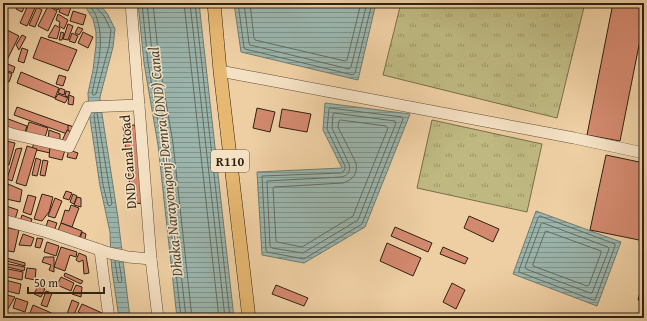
<svg xmlns="http://www.w3.org/2000/svg" width="647" height="321" font-family="'Gentium Book Plus',serif">
	<style>
		.grass { fill: url(#grass-tufts); stroke: #786e4a }
		.water { fill: url(#water-rules); stroke: #707b6f }
		.lines { fill: none; stroke-linecap: round; stroke-linejoin: round }
		.shore { stroke: #666c60; stroke-width: 1 }
		.building { fill: #d3896e; stroke: #302312 }
		.minor-casing { stroke: #604e36; stroke-width: 12 }
		.major-casing { stroke: #302312; stroke-width: 14 }
		.minor { stroke: #f4e0c3; stroke-width: 11 }
		.major { stroke: #e7b872; stroke-width: 13 }
		.labels { text-anchor: middle; dominant-baseline: central; stroke-width: 3; stroke-linejoin: round; paint-order: stroke }
		.shield { fill: #f4e0c3; stroke: #6b5c47; stroke-width: 1 }
		.shield-label { font-size: 13px; font-weight: bold; fill: #302312 }
		.street-label { font-size: 14px; fill: #302312; stroke: #f4e0c3 }
		.water-label { font-size: 15px; font-style: italic; fill: #4b4839; stroke: #f4e0c3 }
	</style>
	<defs>
		<pattern id="grass-tufts" width="24" height="20" patternUnits="userSpaceOnUse"><rect width="24" height="20" fill="#bfb981"/><path d="M3 7l-1-3M5 7V3M7 7l1-3M15 17l-1-3M17 17v-4M19 17l1-3" fill="none" stroke="#9c9668"/></pattern>
		<pattern id="water-rules" width="6" height="5" patternUnits="userSpaceOnUse"><rect width="6" height="5" fill="#9bb5ad"/><path d="M0 2.5h6" fill="none" stroke="#7f938b"/></pattern>
	</defs>
	<rect width="100%" height="100%" fill="#eecfa3"/>
	<filter id="stains"><feTurbulence type="fractalNoise" baseFrequency=".005" numOctaves="4"/><feColorMatrix values="0 0 0 0 .2 0 0 0 0 .09 0 0 0 0 .02 0 0 0 .5 -.17"/></filter>
	<radialGradient id="worn" r=".72"><stop offset=".6" stop-color="#630" stop-opacity="0"/><stop offset="1" stop-color="#630" stop-opacity=".3"/></radialGradient>
	<g class="grass">
		<polygon points="401,3 585,3 557,118 383,75"/>
		<polygon points="432,120 542,144 527,212 417,188"/>
	</g>
	<g class="water">
		<polygon points="83,3 98,3 107,13 115,29 113,47 100,97 100,101 118,218 130,318 119,318 112,270 111,259 110,232 100,186 89,112 88,93 93,70 96,45 96,32 93,19"/>
		<polygon points="138,3 199,3 234,318 177,318 158,145 144,63"/>
		<polygon points="234,3 376,3 358,80 241,52"/>
		<polygon points="325,103 410,114 365,227 304,263 262,255 257,172 342,168 323,130"/>
		<polygon points="536,211 621,242 597,306 513,274"/>
		<polygon points="601,314 616,315 631,318 594,318"/>
	</g>
	<g class="lines">
		<g class="shore">
			<path d="M88 3C91 8 96 13 97 19 105 43 97 69 92 93L93 95H94L96 94 109 46 111 30 104 16 96 7V3"/>
			<polyline points="142,3 148,63 162,144 181,318"/>
			<polyline points="147,3 153,62 167,144 186,318"/>
			<polyline points="153,3 159,61 173,143 192,318"/>
			<polyline points="184,3 219,318"/>
			<polyline points="190,3 225,318"/>
			<polyline points="195,3 230,318"/>
			<polyline points="238,3 244,47 245,49 353,75 355,73 372,3"/>
			<polyline points="244,3 249,43 250,45 349,69 351,67 367,3"/>
			<polyline points="250,3 254,38 255,40 345,61 347,60 361,3"/>
			<polygon points="330,108 402,117 403,119 362,224 304,259 267,252 266,250 262,176 341,173 343,172 345,169 345,166 327,129 329,109"/>
			<polyline points="95,113 94,115 103,185 108,205 110,206 112,204 97,113"/>
			<path d="M334 113 395 121 396 123 358 220 303 253 272 248 270 246 267 182V181L341 177C348 176 351 171 349 164L332 128 333 115Z"/>
			<path d="M341 120 386 126 388 128 353 216 302 247 277 242 276 241 273 188 274 187 343 183C353 180 358 173 356 163L338 127 339 121Z"/>
			<polygon points="540,216 615,244 615,246 595,300 593,300 519,272 519,270 538,218"/>
			<polygon points="543,223 608,247 609,249 592,293 590,293 526,269 525,267 541,224"/>
			<polygon points="546,231 601,251 601,253 589,285 587,286 533,266 533,264 545,232"/>
			<polyline points="115,261 118,281 120,283 122,281 119,262"/>
		</g>
	</g>
	<g class="building">
		<polygon points="3,3 8,3 3,14"/>
		<polygon points="18,3 26,3 22,12 16,9"/>
		<polygon points="29,3 37,3 27,26 20,23"/>
		<polygon points="38,3 45,3 43,8 37,6"/>
		<polygon points="47,3 61,3 58,10 47,4"/>
		<polygon points="613,3 644,3 644,20 620,141 587,135"/>
		<polygon points="62,4 71,7 68,16 59,12"/>
		<polygon points="48,6 57,11 48,31 38,26"/>
		<polygon points="37,7 42,10 35,27 29,25"/>
		<polygon points="73,11 86,15 83,25 70,21"/>
		<polygon points="58,14 68,20 64,29 59,26 60,22 56,20"/>
		<polygon points="68,24 73,26 68,40 63,39"/>
		<polygon points="55,25 60,28 57,39 48,37"/>
		<polygon points="78,27 83,29 79,35 75,33"/>
		<polygon points="5,29 19,36 7,60 3,59 3,35"/>
		<polygon points="61,32 64,33 62,40 59,40"/>
		<polygon points="83,32 93,37 88,48 78,43"/>
		<polygon points="72,33 78,36 75,43 69,41"/>
		<polygon points="22,35 26,37 19,50 16,45"/>
		<polygon points="41,37 77,50 68,71 33,58"/>
		<polygon points="22,48 28,50 24,63 18,61"/>
		<polygon points="3,62 15,67 13,73 3,69"/>
		<polygon points="3,70 12,74 9,82 3,80"/>
		<polygon points="21,72 59,88 55,98 17,83"/>
		<polygon points="59,75 66,77 63,86 56,84"/>
		<polygon points="60,88 65,90 64,95 58,93"/>
		<polygon points="66,91 70,92 68,97 65,96"/>
		<polygon points="58,94 68,98 65,103 55,99"/>
		<polygon points="69,95 74,97 73,105 68,104"/>
		<polygon points="17,107 73,127 70,135 14,115"/>
		<polygon points="257,108 275,112 270,132 253,128"/>
		<polygon points="282,109 311,114 307,132 279,127"/>
		<polygon points="3,117 27,126 24,135 3,128"/>
		<polygon points="29,122 48,128 44,140 25,135"/>
		<polygon points="68,125 77,128 75,133 68,131"/>
		<polygon points="135,125 144,203 132,204 123,126"/>
		<polygon points="49,130 60,134 60,143 48,141"/>
		<polygon points="67,130 73,133 67,144 61,143"/>
		<polygon points="3,140 15,143 9,165 3,163"/>
		<polygon points="34,143 50,147 50,153 32,149"/>
		<polygon points="27,146 37,149 26,186 16,183"/>
		<polygon points="50,147 65,150 62,160 49,157"/>
		<polygon points="22,148 12,181 7,179 16,149"/>
		<polygon points="69,150 78,153 76,159 67,157"/>
		<polygon points="606,155 644,163 644,241 590,230"/>
		<polygon points="36,158 41,160 37,176 32,175"/>
		<polygon points="43,160 48,161 45,176 40,175"/>
		<polygon points="8,184 22,190 20,202 6,199"/>
		<polygon points="66,191 72,193 69,200 63,198"/>
		<polygon points="42,194 53,197 49,212 42,221 34,219"/>
		<polygon points="73,194 77,196 74,204 70,202"/>
		<polygon points="28,195 36,197 31,215 23,212"/>
		<polygon points="77,197 81,198 81,207 74,205"/>
		<polygon points="55,198 62,201 55,218 48,216"/>
		<polygon points="3,205 18,210 14,222 3,218"/>
		<polygon points="71,205 79,208 72,227 61,223 65,210 69,211"/>
		<polygon points="22,215 32,219 29,228 19,224"/>
		<polygon points="469,216 499,229 493,242 464,228"/>
		<polygon points="48,220 57,223 52,237 44,234"/>
		<polygon points="61,223 82,231 76,246 55,238"/>
		<polygon points="3,227 19,230 14,252 3,250"/>
		<polygon points="395,227 432,243 428,252 391,236"/>
		<polygon points="82,232 86,234 83,247 78,246"/>
		<polygon points="23,234 34,238 31,246 19,245"/>
		<polygon points="37,238 43,239 40,248 35,247"/>
		<polygon points="47,242 59,246 56,256 44,252"/>
		<polygon points="387,243 421,258 413,276 380,261"/>
		<polygon points="61,247 77,252 76,257 70,255 65,271 54,267"/>
		<polygon points="443,247 468,258 465,264 440,254"/>
		<polygon points="79,253 86,256 89,273 84,274 83,260 79,262 76,260"/>
		<polygon points="3,257 25,263 25,266 3,260"/>
		<polygon points="44,257 54,257 54,272 49,270 51,265 42,262"/>
		<polygon points="3,263 25,267 24,271 3,266"/>
		<polygon points="3,268 23,272 22,280 3,276"/>
		<polygon points="27,268 36,269 35,280 25,278"/>
		<polygon points="65,273 83,281 81,284 64,276"/>
		<polygon points="61,277 74,283 71,291 57,285"/>
		<polygon points="644,277 644,302 638,300"/>
		<polygon points="5,280 21,284 19,294 3,290"/>
		<polygon points="452,283 465,290 456,309 443,302"/>
		<polygon points="76,285 82,287 81,297 72,294"/>
		<polygon points="276,285 308,298 304,306 272,294"/>
		<polygon points="38,286 45,289 41,297 34,294"/>
		<polygon points="46,291 52,293 47,307 41,305"/>
		<polygon points="3,294 15,297 8,309 3,307"/>
		<polygon points="16,298 28,302 25,312 13,308"/>
		<polygon points="72,300 79,303 73,317 67,314"/>
		<polygon points="82,304 102,313 102,318 91,318 78,312"/>
		<polygon points="33,305 63,318 41,318 30,313"/>
	</g>
	<g class="lines">
		<g class="minor-casing">
			<g id="minor">
				<polyline points="131,3 151,259 158,318"/>
				<polyline points="220,71 574,138 644,153"/>
				<polyline points="3,131 12,134 69,147 88,107 139,105"/>
				<polyline points="3,220 47,232 109,253 124,256 128,257 151,259"/>
				<polyline points="100,250 109,318"/>
			</g>
		</g>
		<g class="major-casing">
			<polyline id="major" points="214,3 220,71 249,318"/>
		</g>
		<use href="#minor" class="minor"/>
		<use href="#major" class="major"/>
	</g>
	<g class="labels">
		<rect class="shield" x="211" y="150" width="38" height="22" rx="3"/>
		<g class="shield-label">
			<text x="230" y="161">R110</text>
		</g>
		<g class="street-label">
			<text transform="translate(128 162) rotate(-94)">DND Canal Road</text>
		</g>
		<g class="water-label">
			<text transform="translate(165 162) rotate(-96)">Dhaka-Narayongonj-Demra (DND) Canal</text>
		</g>
	</g>
	<rect width="647" height="321" fill="none" stroke="#eecfa3" stroke-width="16"/>
	<rect x="4" y="4" width="639" height="313" fill="none" stroke="#302312" stroke-width="2"/>
	<rect x="8" y="8" width="631" height="305" fill="none" stroke="#302312"/>
	<path d="M28 287v6h76v-6" fill="none" stroke="#302312" stroke-width="2"/>
	<text x="34" y="287" font-size="12" fill="#302312" stroke="#f4e0c3" stroke-width="3" paint-order="stroke">50 m</text>
	<rect width="100%" height="100%" filter="url(#stains)"/>
	<rect width="100%" height="100%" fill="url(#worn)"/>
</svg>
